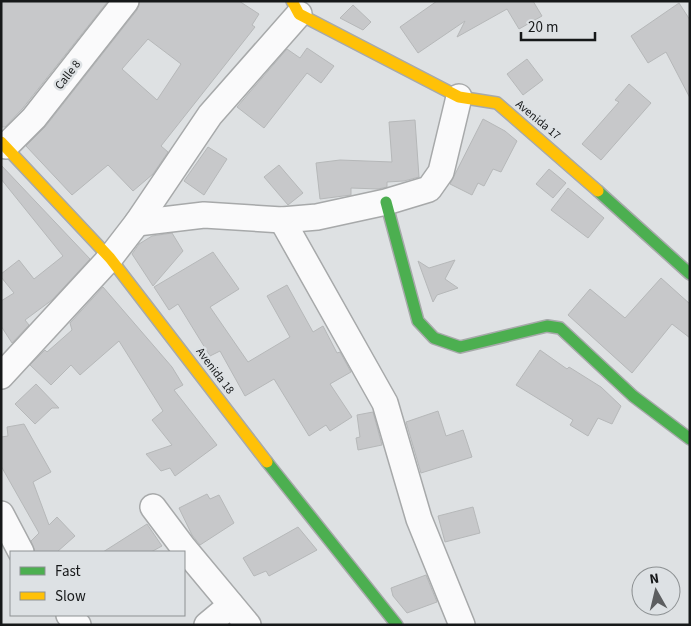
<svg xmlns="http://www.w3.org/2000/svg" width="691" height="626" font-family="'Source Sans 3',sans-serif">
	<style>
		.building { fill: #c7c8ca; stroke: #b6b8b9; fill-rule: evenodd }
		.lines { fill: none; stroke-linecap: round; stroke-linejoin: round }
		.street-casing { stroke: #a7a9aa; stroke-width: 28 }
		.fast-casing { stroke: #a7a9aa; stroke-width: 14 }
		.slow-casing { stroke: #a7a9aa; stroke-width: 14 }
		.street { stroke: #fafafb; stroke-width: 25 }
		.fast { stroke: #4caf50; stroke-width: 11 }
		.slow { stroke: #ffc107; stroke-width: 11 }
		.labels { text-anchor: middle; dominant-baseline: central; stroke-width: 5; stroke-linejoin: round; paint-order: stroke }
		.street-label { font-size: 12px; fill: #161819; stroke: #dde1e4 }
	</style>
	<rect width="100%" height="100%" fill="#dee1e3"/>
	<g class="building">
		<polygon points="1,1 108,1 23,108 5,127 1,127"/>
		<path d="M140 1H239L259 14 252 25 255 27 161 146 168 152 153 174 133 191 108 165 72 195 26 146 45 127 137 10ZM148 39 181 64 157 100 122 69Z"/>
		<polygon points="437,1 533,1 542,16 519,29 507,9 457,37 465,21 418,53 400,27"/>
		<polygon points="679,3 690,20 690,98 666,52 648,63 631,36"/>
		<polygon points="353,5 371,22 363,30 340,18"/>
		<polygon points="307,48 334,66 321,83 307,73 264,128 237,107 287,49 300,58"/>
		<polygon points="527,59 543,80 523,95 507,74"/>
		<polygon points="629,84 651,103 601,160 582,144 619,102 615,100"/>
		<polygon points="483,119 505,131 517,141 501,172 493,169 484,186 478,183 472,195 450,184"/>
		<polygon points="415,120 419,177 404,181 387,182 387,187 378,189 351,188 351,195 320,199 316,163 340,160 392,162 389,122"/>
		<polygon points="208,147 227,159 204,195 184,181"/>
		<polygon points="1,165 90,259 52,300 25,320 29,325 12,343 1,326 1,301 14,293 1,277 1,274 19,260 34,279 63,256 1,179"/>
		<polygon points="279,165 303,193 288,205 264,177"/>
		<polygon points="549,169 566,183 553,198 536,184"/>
		<polygon points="568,188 604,218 588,238 551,210"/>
		<polygon points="172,233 183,251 153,286 132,254 139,244 152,236"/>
		<polygon points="213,252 239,289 210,307 248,362 290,337 267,296 287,285 313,332 323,326 337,353 340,352 351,372 330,384 352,417 330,431 326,425 309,436 274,379 245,396 220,351 210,356 178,304 169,310 154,287"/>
		<polygon points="455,260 445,279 458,288 437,295 433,302 418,261 429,268"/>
		<polygon points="661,278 690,304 690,338 672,324 632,373 568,315 590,289 625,318"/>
		<polygon points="103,287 172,367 183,385 174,390 217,445 175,476 170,468 161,471 146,454 172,445 152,420 163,411 119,341 80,375 71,365 51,385 30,365 45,350 47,352 72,330 70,323"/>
		<polygon points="540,350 567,369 569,367 601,387 621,406 612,424 598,418 588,436 570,425 573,420 516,385"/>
		<polygon points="36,384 59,408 52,408 35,424 15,404"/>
		<polygon points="438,411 446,436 463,430 472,457 421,473 406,422"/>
		<polygon points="373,412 382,445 358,450 356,438 360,437 357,415"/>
		<polygon points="24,424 51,472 33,482 49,525 57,517 75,536 57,552 35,552 31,541 39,533 1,466 1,437 8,436 7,427"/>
		<polygon points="207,494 210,499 219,495 234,523 200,545 192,535 179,508"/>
		<polygon points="473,507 480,533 445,542 438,516"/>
		<polygon points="147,524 162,546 151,552 103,552"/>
		<polygon points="298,527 317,550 269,576 266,571 254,576 243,558"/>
		<polygon points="426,575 437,602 407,613 393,596 391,588"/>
	</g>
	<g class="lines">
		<g class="street-casing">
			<g id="street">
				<polyline points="6,146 34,118 126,1"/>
				<polyline points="282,220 385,403 419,519 462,625"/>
				<polyline points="137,223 204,215 282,220 317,217 386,202 429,189 441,172 459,97"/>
				<polyline points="1,376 110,258 137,223 210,115 299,14"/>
				<polyline points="153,507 183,547 248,625"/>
				<polyline points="1,514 21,552"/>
				<polyline points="69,615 78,625"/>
				<polyline points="207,625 231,605"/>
			</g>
		</g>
		<g class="fast-casing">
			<g id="fast">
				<polyline points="598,191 690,274"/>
				<polyline points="386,202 418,321 434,338 460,347 547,326 560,328 633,396 690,439"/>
				<polyline points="267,462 397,625"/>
			</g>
		</g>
		<g class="slow-casing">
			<g id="slow">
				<polyline points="292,1 299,14 459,97 497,103 598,191"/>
				<polyline points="1,142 110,258 267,462"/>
			</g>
		</g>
		<use href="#street" class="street"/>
		<use href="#fast" class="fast"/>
		<use href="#slow" class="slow"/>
	</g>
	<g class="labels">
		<g class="street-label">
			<text transform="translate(68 75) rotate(-52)">Calle 8</text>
			<text transform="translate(538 120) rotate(40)">Avenida 17</text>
			<text transform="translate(215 371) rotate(53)">Avenida 18</text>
		</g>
	</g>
	<rect width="691" height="626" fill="none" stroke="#161819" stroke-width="5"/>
	<rect x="10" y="551" width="175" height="65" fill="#dde1e4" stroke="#8d9193"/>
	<rect x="20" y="567" width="25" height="8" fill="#4caf50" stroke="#8d9193"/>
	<text x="55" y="576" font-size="15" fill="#161819">Fast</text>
	<rect x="20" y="592" width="25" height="8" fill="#ffc107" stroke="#8d9193"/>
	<text x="55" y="601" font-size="15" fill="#161819">Slow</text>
	<g transform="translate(656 591) rotate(352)"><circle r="24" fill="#dde1e4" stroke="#8d9193"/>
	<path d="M0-4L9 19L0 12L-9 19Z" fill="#5c5e60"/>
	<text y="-8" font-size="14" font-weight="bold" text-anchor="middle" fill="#161819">N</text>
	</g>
	<path d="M521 32v8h74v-8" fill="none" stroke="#161819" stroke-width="2.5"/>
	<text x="528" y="32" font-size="15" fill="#161819" stroke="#dde1e4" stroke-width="4" paint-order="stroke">20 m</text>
</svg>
